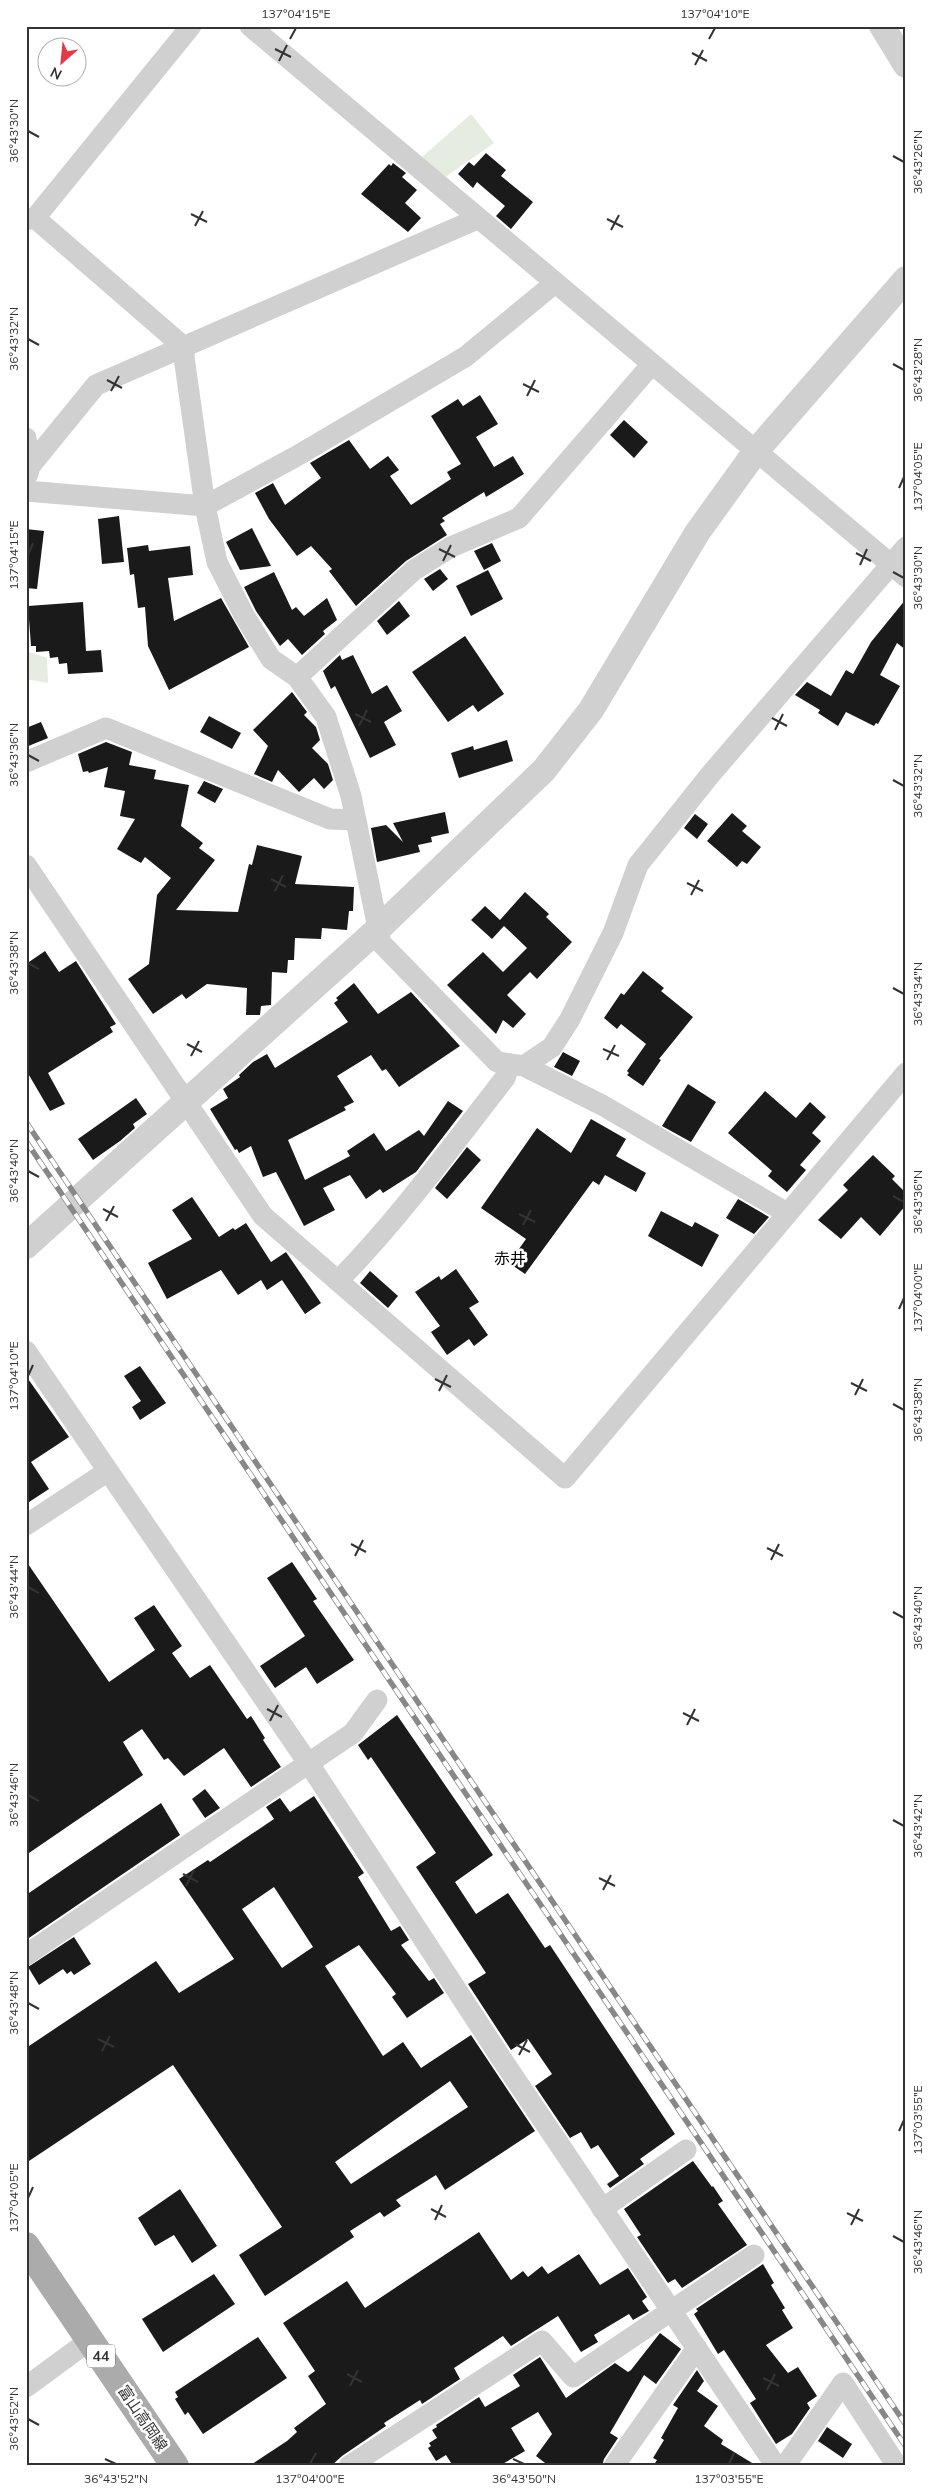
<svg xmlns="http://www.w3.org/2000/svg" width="932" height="2492" font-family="Mulish,'Noto Sans JP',sans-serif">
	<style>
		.green { fill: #e6ecdf }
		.building { fill: #1a1a1a; fill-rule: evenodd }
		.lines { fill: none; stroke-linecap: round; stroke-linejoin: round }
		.minor { stroke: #d0d0d0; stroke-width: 21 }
		.tertiary { stroke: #d0d0d0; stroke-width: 26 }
		.primary { stroke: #ababab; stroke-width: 28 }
		.rail-casing { stroke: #888; stroke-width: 5.5 }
		.rail { stroke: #fff; stroke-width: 4; stroke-dasharray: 11; stroke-linecap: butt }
		.ticks { fill: none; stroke: #333; stroke-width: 2 }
		.labels { text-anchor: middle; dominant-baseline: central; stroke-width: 5; stroke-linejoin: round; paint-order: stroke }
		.shield { fill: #fff; stroke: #707070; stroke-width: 1 }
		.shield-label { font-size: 14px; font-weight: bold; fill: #333 }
		.street-label { font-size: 15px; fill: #333; stroke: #fff }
		.neighbourhood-label { font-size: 16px; fill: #000; stroke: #fff }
		.neatline { fill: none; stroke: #333; stroke-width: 2 }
		.ticks-label { font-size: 12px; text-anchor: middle; fill: #333 }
	</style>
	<rect width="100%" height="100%" fill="#fff"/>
	<g class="green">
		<polygon points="471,114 494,143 444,178 422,157"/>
		<polygon points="26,651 47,658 48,683 26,679"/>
	</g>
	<g class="building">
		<polygon points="486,153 506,170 501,176 533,202 511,229 496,216 505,206 477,182 473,188 458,174 469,162 474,166"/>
		<polygon points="393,163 406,173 402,177 417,190 405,203 421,218 408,232 361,194 389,164 391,166"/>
		<polygon points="480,395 498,424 476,437 494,467 513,456 524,474 486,497 484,492 442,518 445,521 440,524 447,535 406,561 356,606 329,571 332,569 311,546 297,556 269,519 255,493 273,483 285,505 321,478 310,463 349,440 370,469 388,456 399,470 390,476 411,505 451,479 447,472 461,464 431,416 458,399 463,406"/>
		<polygon points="624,420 648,442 634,458 610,435"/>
		<polygon points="119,516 124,562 102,564 98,519"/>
		<polygon points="252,528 271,566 240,570 226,542"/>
		<polygon points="26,529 44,531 37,589 26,588"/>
		<polygon points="492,543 501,561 484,570 474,551"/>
		<polygon points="148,545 149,551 190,546 193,575 168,578 174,621 221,598 249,647 169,690 148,646 145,607 138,608 134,574 130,575 127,548"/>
		<polygon points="440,569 448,579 433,591 424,579"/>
		<polygon points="488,570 503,599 471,616 456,586"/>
		<polygon points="274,572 292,610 296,607 304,616 327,598 337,620 323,631 325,634 302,655 288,639 280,646 256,611 244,587"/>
		<polygon points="906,599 906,650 897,643 880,675 900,686 878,724 876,723 874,726 846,712 838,726 818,713 820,710 795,695 807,682 831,696 846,670 853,674 871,642"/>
		<polygon points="399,601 410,616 387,635 377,621"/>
		<polygon points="83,602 86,651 101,650 103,672 68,674 67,663 59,664 58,657 50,658 49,651 36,652 36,646 31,646 28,606"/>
		<polygon points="465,636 504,694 478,712 473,705 448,722 412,672"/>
		<polygon points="340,655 342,660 353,655 372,694 387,685 402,711 384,722 396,745 370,758 335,686 331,689 323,671"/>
		<polygon points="292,692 307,712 304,715 316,727 320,740 312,748 328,764 333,780 324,789 314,778 299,792 278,770 272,782 254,774 268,746 253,730"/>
		<polygon points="209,716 241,733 232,749 200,732"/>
		<polygon points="41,722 48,738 26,747 26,728"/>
		<polygon points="507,740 513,761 459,778 451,753 473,746 474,750"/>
		<polygon points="106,742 132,752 129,765 156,770 154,779 189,785 181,826 203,843 199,848 215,860 176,910 238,912 249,864 252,865 257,845 302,856 295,884 354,887 353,911 349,911 347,930 322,928 321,939 295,938 294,960 288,960 287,973 272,972 271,1005 261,1006 260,1015 246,1015 247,988 207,984 186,999 182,994 153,1014 128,979 149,964 157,895 171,878 145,857 141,863 117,849 135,819 120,816 125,791 104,787 108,767 89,773 88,771 83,772 78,754"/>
		<polygon points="204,781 223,789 215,803 197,793"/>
		<polygon points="445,812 449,833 431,837 432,842 418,845 420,852 377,862 371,828 386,825 403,842 393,823"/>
		<polygon points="732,813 747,826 742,831 761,847 747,864 742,861 737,867 707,841"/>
		<polygon points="695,814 708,824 697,839 684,828"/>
		<polygon points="525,892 549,914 546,917 572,942 537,979 530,972 507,995 526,1014 513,1028 503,1020 496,1034 447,985 483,952 503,972 527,948 504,926 492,939 471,920 485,906 500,920"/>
		<polygon points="45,951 59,972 76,961 116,1024 110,1027 113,1032 48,1073 65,1104 50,1111 26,1070 26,964"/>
		<polygon points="643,971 664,988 661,991 693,1017 659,1059 661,1060 643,1086 627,1075 629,1073 627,1071 646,1044 621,1024 617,1029 604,1018 621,993 624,995"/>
		<polygon points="354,983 378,1014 411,992 460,1046 399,1087 386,1069 382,1071 371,1055 337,1076 354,1102 344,1107 346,1110 288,1140 305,1180 350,1156 347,1151 374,1133 386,1151 419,1130 424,1136 448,1101 463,1111 416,1172 383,1193 380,1189 366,1199 350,1175 323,1188 335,1210 304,1226 276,1172 263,1177 251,1146 239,1153 237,1149 235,1150 210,1109 228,1098 223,1089 240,1077 239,1075 253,1062 267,1054 275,1068 348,1022 334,1003 338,1000 336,998"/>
		<polygon points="563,1052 580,1061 572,1076 554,1067"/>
		<polygon points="688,1084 716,1102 691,1142 662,1126"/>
		<polygon points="765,1091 796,1118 810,1102 826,1117 812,1133 821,1141 800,1165 806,1170 787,1192 768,1176 772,1171 728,1133"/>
		<polygon points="136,1098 147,1114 133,1124 135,1128 120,1141 93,1160 78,1139"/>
		<polygon points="591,1119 626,1139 616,1156 646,1173 636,1192 605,1175 599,1185 593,1181 525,1274 509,1263 526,1239 481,1208 537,1128 571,1153"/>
		<polygon points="467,1147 481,1160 447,1199 435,1188"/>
		<polygon points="873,1155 895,1176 892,1179 906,1193 906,1205 880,1236 861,1217 841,1239 818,1220 848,1190 843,1185"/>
		<polygon points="192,1197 219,1237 233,1228 235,1230 246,1223 271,1262 286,1252 321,1303 305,1314 282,1280 267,1290 261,1280 238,1295 221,1270 167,1299 148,1263 192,1239 172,1210"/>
		<polygon points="738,1199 769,1217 754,1234 726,1218"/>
		<polygon points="661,1211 692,1227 695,1222 719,1235 702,1267 648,1236"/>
		<polygon points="456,1269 479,1302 469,1308 488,1335 474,1346 469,1339 447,1355 431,1332 440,1326 415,1292 439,1276 441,1280"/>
		<polygon points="370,1271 398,1296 388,1308 360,1283"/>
		<polygon points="140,1366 166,1403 140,1420 132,1407 141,1401 124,1376"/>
		<polygon points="26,1376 69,1437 31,1462 49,1489 26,1504"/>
		<polygon points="26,1561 109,1682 155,1650 134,1618 154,1605 182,1646 172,1653 190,1678 210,1665 247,1719 251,1716 265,1738 263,1740 281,1767 251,1787 224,1748 184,1776 168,1758 164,1760 142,1729 123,1742 143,1775 26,1855"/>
		<polygon points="292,1562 317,1599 313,1601 354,1660 317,1684 306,1667 275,1688 260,1666 305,1636 267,1578"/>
		<polygon points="397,1715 493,1855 455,1882 476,1914 508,1893 545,1948 550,1945 675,2134 640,2159 644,2164 610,2188 607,2184 619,2176 598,2145 591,2149 581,2132 570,2138 535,2086 552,2074 528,2039 511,2050 468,1984 486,1973 416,1867 436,1853 371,1757 368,1760 358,1745"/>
		<polygon points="205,1789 220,1808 205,1818 192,1799"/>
		<path d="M314 1796 364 1873 358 1877 391 1931 400 1926 409 1940 401 1945 429 1981 434 1978 444 1993 407 2018 392 1997 396 1994 359 1945 325 1966 383 2056 403 2042 421 2068 471 2035 535 2131 445 2190 436 2175 396 2200 401 2206 384 2217 380 2212 350 2231 354 2237 265 2296 239 2255 282 2227 173 2065 26 2163V2048L156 1961 179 1993 234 1959 179 1879 208 1860 210 1862 274 1819 266 1807 280 1798 290 1812ZM274 1887 313 1947 282 1968 242 1909ZM450 2081 468 2107 351 2184 335 2162Z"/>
		<polygon points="161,1803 180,1835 26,1940 26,1895"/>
		<polygon points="74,1937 91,1964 74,1975 71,1971 67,1974 63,1969 39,1985 28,1967"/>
		<polygon points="693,2161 712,2187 713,2186 723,2201 718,2204 747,2245 682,2288 675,2279 668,2283 637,2237 641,2235 624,2209"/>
		<polygon points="180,2189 217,2246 192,2263 174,2235 155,2246 138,2218"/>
		<polygon points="479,2232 511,2280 523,2271 528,2277 542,2266 548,2274 579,2254 600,2285 628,2268 647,2297 642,2301 649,2311 633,2320 629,2314 594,2335 598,2342 581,2352 558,2316 511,2346 503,2336 454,2368 460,2379 422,2404 420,2400 384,2423 386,2426 342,2456 331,2466 249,2466 287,2441 297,2432 294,2428 326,2404 308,2376 315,2371 283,2323 347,2281 365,2308"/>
		<polygon points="763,2264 774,2283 771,2285 785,2308 782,2310 793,2328 766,2345 788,2373 798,2367 817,2396 807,2403 810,2408 792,2434 776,2444 750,2403 756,2399 724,2350 718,2354 694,2314 698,2311 696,2309"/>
		<polygon points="214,2274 235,2304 163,2352 142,2319"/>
		<polygon points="660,2333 681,2349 656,2384 644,2375 610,2433 618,2438 604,2459 602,2466 549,2466 536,2456 552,2434 538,2412 511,2428 525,2451 499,2466 453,2466 446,2455 436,2461 428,2448 431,2446 429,2443 437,2438 432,2430 437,2427 436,2425 479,2397 485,2407 520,2386 513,2375 540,2357 566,2398 615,2363 628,2372 631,2370"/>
		<polygon points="258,2337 287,2378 203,2434 188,2412 185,2415 175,2399 178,2397 175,2392"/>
		<polygon points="697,2370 704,2381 697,2391 718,2406 704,2426 723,2440 721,2444 757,2466 653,2466 657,2460 653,2458 664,2440 661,2438 678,2408 673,2405"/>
		<polygon points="827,2427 852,2444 843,2458 818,2441"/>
	</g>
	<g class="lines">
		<g class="minor">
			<polyline points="250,26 906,577"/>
			<polyline points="35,218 191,26"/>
			<polyline points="26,219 35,218 185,348 184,357 205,506 217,562 245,617 271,659 297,677 326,717 351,796 381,943 497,1062 524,1066 602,1105 782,1210 783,1218"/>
			<polyline points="26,438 30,466 28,474"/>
			<polyline points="30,466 96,385 477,219"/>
			<polyline points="26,491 205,506 295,457 465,357 555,283"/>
			<polyline points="297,677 414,570 451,547 519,518 652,364"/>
			<polyline points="26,762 106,728 330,819 355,820"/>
			<polyline points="26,865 263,1216 565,1478 906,1073"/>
			<polyline points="524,1066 552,1047 570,1019 613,933 638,865 710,775 906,547"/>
			<path d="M338 1281C399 1219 451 1147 505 1078L510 1064"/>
			<polyline points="26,1351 317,1776 501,2058 776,2466"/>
			<polyline points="26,1525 108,1471"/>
			<polyline points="26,1955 353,1733 377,1700"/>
			<polyline points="602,2209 686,2150"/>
			<polyline points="26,2387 90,2340"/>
			<polyline points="349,2466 542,2341 573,2377 754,2255"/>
			<polyline points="614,2466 697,2348"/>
			<polyline points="785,2466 843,2383 897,2466"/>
		</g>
		<g class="tertiary">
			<polyline points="882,26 906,65"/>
			<polyline points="26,1246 377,930 544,770 591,710 697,533 756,451 906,279"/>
		</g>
		<polyline class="primary" points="26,2246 175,2466"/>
		<g class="rail-casing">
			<g id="rail">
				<polyline points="26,1122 906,2425"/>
				<polyline points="26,1141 906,2447"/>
			</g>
		</g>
		<use href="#rail" class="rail"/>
	</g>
	<path class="ticks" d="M290 39 296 28M709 39 715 28M275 49 291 57M692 53 707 61M279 61 287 45M695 65 703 50M28 131 39 137M893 156 904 162M191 214 207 222M607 219 623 227M195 226 203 211M611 230 619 215M28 339 39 345M893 364 904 370M107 380 122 388M523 384 539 392M111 391 119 376M527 396 535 380M899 488 904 477M439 549 455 557M856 553 871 561M28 555 33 543M443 561 451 545M860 565 867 549M893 572 904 578M355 714 371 722M772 718 787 726M359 726 367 710M775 730 783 714M28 755 39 761M893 780 904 786M271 879 286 887M687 883 703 891M275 891 283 875M691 895 699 880M28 963 39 969M893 988 904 994M187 1044 202 1052M603 1049 619 1056M191 1056 199 1041M607 1060 615 1045M28 1171 39 1177M893 1196 904 1202M103 1209 118 1217M519 1214 535 1222M106 1221 114 1206M523 1225 531 1210M899 1309 904 1298M28 1376 33 1365M435 1379 451 1387M851 1383 867 1391M439 1391 447 1375M855 1395 863 1379M893 1404 904 1410M351 1544 366 1552M767 1548 783 1556M355 1556 363 1540M771 1560 779 1544M28 1587 39 1593M893 1612 904 1618M267 1709 282 1717M683 1713 699 1721M270 1721 278 1705M687 1725 695 1709M28 1795 39 1801M893 1820 904 1826M183 1874 198 1882M599 1878 615 1886M186 1886 194 1870M603 1890 611 1875M28 2003 39 2009M98 2039 114 2047M515 2044 530 2052M102 2051 110 2036M519 2055 527 2040M899 2131 904 2120M28 2198 33 2187M431 2209 446 2217M847 2213 863 2221M435 2220 442 2205M851 2225 859 2209M893 2236 904 2242M347 2374 362 2382M763 2378 779 2386M350 2386 358 2370M767 2390 775 2374M28 2419 39 2425M105 2459 116 2464M513 2459 524 2464M310 2464 316 2453M729 2464 734 2453"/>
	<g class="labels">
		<rect class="shield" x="87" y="2344.5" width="28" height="23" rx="4"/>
		<g class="shield-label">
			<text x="101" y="2356">44</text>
		</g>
		<g class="street-label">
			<text transform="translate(143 2418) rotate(56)">富山高岡線</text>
		</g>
		<g class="neighbourhood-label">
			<text x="510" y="1258">赤井</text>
		</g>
	</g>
	<rect width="932" height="2492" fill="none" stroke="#ffffff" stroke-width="55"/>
	<g transform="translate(62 62) rotate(207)"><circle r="24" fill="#ffffff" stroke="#adadad"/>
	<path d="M0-4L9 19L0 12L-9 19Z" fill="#e63946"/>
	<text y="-8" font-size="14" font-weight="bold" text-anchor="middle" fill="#333333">N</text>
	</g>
	<rect x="28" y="28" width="876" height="2436" class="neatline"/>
	<g class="ticks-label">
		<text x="296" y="18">137°04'15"E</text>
		<text x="715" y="18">137°04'10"E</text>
		<text transform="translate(14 131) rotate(-90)" y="4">36°43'30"N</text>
		<text transform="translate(918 162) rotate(-90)" y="4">36°43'26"N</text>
		<text transform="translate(14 339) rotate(-90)" y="4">36°43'32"N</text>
		<text transform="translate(918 370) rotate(-90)" y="4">36°43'28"N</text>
		<text transform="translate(918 477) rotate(-90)" y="4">137°04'05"E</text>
		<text transform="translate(14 555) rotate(-90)" y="4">137°04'15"E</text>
		<text transform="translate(918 578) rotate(-90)" y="4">36°43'30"N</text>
		<text transform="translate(14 755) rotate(-90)" y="4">36°43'36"N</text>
		<text transform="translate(918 786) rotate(-90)" y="4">36°43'32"N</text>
		<text transform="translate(14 963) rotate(-90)" y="4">36°43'38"N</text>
		<text transform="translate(918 994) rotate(-90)" y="4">36°43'34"N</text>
		<text transform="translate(14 1171) rotate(-90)" y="4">36°43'40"N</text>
		<text transform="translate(918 1202) rotate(-90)" y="4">36°43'36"N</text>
		<text transform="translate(918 1298) rotate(-90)" y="4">137°04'00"E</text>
		<text transform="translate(14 1376) rotate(-90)" y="4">137°04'10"E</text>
		<text transform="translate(918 1410) rotate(-90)" y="4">36°43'38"N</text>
		<text transform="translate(14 1587) rotate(-90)" y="4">36°43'44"N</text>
		<text transform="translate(918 1618) rotate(-90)" y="4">36°43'40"N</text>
		<text transform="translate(14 1795) rotate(-90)" y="4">36°43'46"N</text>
		<text transform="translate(918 1826) rotate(-90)" y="4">36°43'42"N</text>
		<text transform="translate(14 2003) rotate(-90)" y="4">36°43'48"N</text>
		<text transform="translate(918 2120) rotate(-90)" y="4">137°03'55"E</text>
		<text transform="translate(14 2198) rotate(-90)" y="4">137°04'05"E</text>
		<text transform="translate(918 2242) rotate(-90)" y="4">36°43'46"N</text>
		<text transform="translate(14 2419) rotate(-90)" y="4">36°43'52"N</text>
		<text x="116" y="2483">36°43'52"N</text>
		<text x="310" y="2483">137°04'00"E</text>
		<text x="524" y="2483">36°43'50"N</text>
		<text x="729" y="2483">137°03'55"E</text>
	</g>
</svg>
